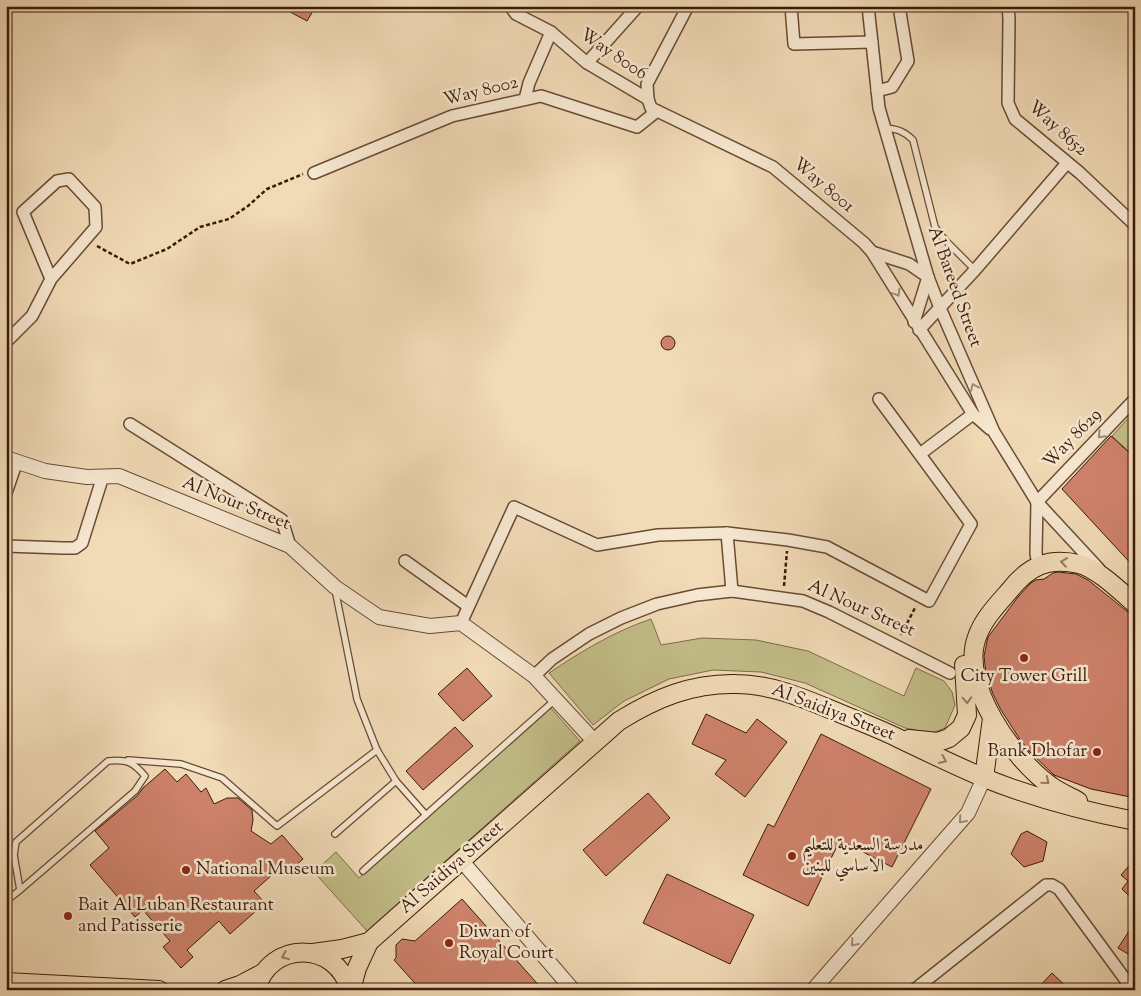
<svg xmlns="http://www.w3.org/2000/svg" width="1141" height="996" font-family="'Sorts Mill Goudy',Amiri,serif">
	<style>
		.green { fill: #c2bd88; stroke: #7e6c48 }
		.building { fill: #ce826b; stroke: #3b1b08 }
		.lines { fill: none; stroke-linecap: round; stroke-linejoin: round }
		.service-casing { stroke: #684b34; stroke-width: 8 }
		.minor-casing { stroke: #684b34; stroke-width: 14 }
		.tertiary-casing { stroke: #684b34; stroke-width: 16 }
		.primary-casing { stroke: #3b1b08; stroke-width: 20 }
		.path { stroke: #3b1b08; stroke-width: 2.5; stroke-dasharray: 4 2.5; stroke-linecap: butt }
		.service { stroke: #f6e7d0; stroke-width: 5.5 }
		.minor { stroke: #f6e7d0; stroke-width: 11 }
		.tertiary { stroke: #f6e7d0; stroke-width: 14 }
		.primary { stroke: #f1dab6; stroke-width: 18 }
		.oneway { stroke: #a28b76 }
		.oneway2 { stroke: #967a5f }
		.poi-dot { fill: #8f2418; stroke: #f6e7d0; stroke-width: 2 }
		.labels { text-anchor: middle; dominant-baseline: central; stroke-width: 5; stroke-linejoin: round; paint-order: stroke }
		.street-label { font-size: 18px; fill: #3b1b08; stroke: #f6e7d0 }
		.poi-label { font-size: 18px; fill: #3b1b08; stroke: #f6e7d0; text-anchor: start }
	</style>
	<rect width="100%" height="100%" fill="#f1dab6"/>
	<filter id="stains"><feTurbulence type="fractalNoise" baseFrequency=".004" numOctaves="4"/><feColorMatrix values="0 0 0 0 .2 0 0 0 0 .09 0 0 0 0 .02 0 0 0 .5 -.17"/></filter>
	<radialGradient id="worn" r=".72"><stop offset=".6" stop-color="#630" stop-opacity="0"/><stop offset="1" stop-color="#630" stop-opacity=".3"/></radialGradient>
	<g class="green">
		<polygon points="1135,411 1135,457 1112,436"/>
		<path d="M651 619 661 645 702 638 756 640 808 651 904 696 916 668 944 681 952 692 955 705 945 728 932 733 905 728 805 683 761 672 713 670 669 679 624 701 593 725 549 673C582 651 613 632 651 619Z"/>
		<polygon points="550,707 580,741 367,931 314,872 336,852 359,878"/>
	</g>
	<g class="building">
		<polygon points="279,6 316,6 307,21"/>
		<circle cx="668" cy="343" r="7"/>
		<polygon points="1111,436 1135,458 1135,568 1062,489"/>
		<polygon points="1058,572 1076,574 1088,580 1128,612 1135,614 1135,798 1091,789 1054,775 1029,751 1019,738 1001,710 993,694 986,674 984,656 988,637 1018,597 1031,583 1036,580 1044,579 1053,573"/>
		<polygon points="467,668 492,696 463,721 438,694"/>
		<polygon points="706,714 746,733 757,719 787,742 745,797 715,774 726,760 692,744"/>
		<polygon points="455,727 473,746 423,790 406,771"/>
		<polygon points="821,734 931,789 892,867 840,840 808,906 743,875 768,824 774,827"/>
		<polygon points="165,769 177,782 186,774 201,792 206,788 214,804 227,798 238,798 252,810 253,820 251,831 271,844 282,835 303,859 286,874 281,867 254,891 265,903 230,934 219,921 187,950 193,957 181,968 163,947 170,941 143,910 135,917 90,865 109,848 95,831 138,795 143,788"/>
		<polygon points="648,793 670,818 606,876 583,850"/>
		<polygon points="1027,831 1047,842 1043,861 1024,867 1011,854 1021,834"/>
		<polygon points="1135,859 1135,902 1122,889 1128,881 1121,875"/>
		<polygon points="667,874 754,915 730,964 643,923"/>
		<polygon points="462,899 543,990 421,990 394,960 396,958 396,945 402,939 415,941"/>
		<polygon points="1135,922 1135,958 1118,948"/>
		<polygon points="1052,973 1070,990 1036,990"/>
	</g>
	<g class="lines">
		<g class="service-casing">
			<g id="service">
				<path d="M885 128C897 129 904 131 913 140L935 227 944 239 975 270"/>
				<polyline points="335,589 357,699 377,750 396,781 426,815"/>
				<polyline points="128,760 181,764 222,778 277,826 377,750"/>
				<polyline points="335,834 396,781"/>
				<polyline points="363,871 556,699"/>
				<path d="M6 901 20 890 135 791 145 776C133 762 127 759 108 761L16 842 14 855 20 890"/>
			</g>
		</g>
		<g class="minor-casing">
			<g id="minor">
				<polyline points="510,6 516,14 551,32 587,63 648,99"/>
				<polyline points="688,6 647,84 648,99 651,108 773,167 864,243 872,252 973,414 990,429"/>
				<polyline points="791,6 794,44 872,42"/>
				<polyline points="868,6 879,108 928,277 940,308 994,432 1037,502 1099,569"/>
				<polyline points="1008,6 1009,19 1008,103 1015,119 1080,173 1135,225"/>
				<polyline points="587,63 638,6"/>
				<polyline points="877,91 892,87 908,61 899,6"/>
				<polyline points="525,99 529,83 551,32"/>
				<polyline points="314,173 452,116 541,96 637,127 657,111"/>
				<polyline points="872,252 909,264 928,277"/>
				<polyline points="914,322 928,277"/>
				<polyline points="919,330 975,270 1067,163"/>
				<polyline points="6,342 32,316 51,279 96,227 95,207 69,179 57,181 23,212 51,279"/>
				<polyline points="130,424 282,520 290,546"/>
				<polyline points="920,454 973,414"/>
				<polyline points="6,493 17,461"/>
				<polyline points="1037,502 1135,399"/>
				<polyline points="1037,502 1036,553 1038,565"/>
				<polyline points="727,533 732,591"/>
				<polyline points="6,546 63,548 75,548 82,543 103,476"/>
				<polyline points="405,561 468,606"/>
				<polyline points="461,623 514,507 597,545 658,535 727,533 788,540 827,547 929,601 971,524 879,399"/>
				<polyline points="534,676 552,659 589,634 621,618 657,604 697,595 732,591 803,601 829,612 950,673"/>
				<polyline points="914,990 1046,885 1052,885 1059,889 1133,990"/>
			</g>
		</g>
		<g class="tertiary-casing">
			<g id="tertiary">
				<polyline points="6,458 45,471 87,477 119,476 290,546 335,587 379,617 430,626 461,623 534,676 595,742"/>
				<polyline points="461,860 573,990"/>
				<polyline points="813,990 968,813 984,778"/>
			</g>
		</g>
		<g class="primary-casing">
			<g id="primary">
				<polyline points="909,739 938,742 949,738 961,728 967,715 964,665"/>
				<polyline points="984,778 992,718"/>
				<path d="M1078 801C1069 796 1059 792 1051 786 1014 760 959 684 977 637 983 619 998 604 1010 590 1029 566 1048 557 1079 564 1098 569 1120 591 1135 604"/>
				<polyline points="313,953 342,949 369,942"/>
				<polyline points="6,982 159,990"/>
				<polyline points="225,990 240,985 263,973"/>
				<path d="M256 990C269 940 336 940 350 990"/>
				<path d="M351 990 357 968 369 942 619 721C656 698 692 683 736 684 772 684 805 699 837 712 858 721 880 729 900 739 927 752 954 765 982 777 1031 797 1083 811 1135 821"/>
			</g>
		</g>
		<g class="path">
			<polyline points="97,246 130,264 167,249 200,227 229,219 248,206 267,189 303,174"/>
			<polyline points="784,586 787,551"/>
			<polyline points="901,635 916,606"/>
		</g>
		<use href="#service" class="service"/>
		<use href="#minor" class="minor"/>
		<use href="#tertiary" class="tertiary"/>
		<use href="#primary" class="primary"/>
	</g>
	<defs><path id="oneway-chevron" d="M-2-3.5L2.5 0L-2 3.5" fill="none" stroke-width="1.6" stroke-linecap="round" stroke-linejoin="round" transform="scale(1.25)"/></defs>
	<g class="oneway">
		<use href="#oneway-chevron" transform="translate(897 293) rotate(59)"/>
		<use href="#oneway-chevron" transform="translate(974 387) rotate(-113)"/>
		<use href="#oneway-chevron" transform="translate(1101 435) rotate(134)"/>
		<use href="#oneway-chevron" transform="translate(962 820) rotate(131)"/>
		<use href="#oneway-chevron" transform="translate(854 943) rotate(131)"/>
	</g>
	<g class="oneway2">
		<use href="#oneway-chevron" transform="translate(1064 562) rotate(-172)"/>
		<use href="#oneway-chevron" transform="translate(967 700) rotate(88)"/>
		<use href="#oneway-chevron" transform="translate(943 760) rotate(24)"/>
		<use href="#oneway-chevron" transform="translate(1046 781) rotate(39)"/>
		<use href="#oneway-chevron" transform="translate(285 956) rotate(158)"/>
	</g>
	<g class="poi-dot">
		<circle cx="1024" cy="658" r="5"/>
		<circle cx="1097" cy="752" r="5"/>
		<circle cx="792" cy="856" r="5"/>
		<circle cx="186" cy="870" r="5"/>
		<circle cx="68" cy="916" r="5"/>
		<circle cx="449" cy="943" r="5"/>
	</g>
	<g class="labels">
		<g class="street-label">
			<text transform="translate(613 55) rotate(34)">Way 8006</text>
			<text transform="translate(481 92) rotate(-14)">Way 8002</text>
			<text transform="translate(1057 129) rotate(42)">Way 8652</text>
			<text transform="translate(823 186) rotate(40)">Way 8001</text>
			<text transform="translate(954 287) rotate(70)">Al Bareed Street</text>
			<text transform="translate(1073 439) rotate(-46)">Way 8629</text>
			<text transform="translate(236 504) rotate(22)">Al Nour Street</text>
			<text transform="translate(861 609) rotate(24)">Al Nour Street</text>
			<text transform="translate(833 713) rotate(21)">Al Saidiya Street</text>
			<text transform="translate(452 868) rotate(-41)">Al Saidiya Street</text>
		</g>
		<g class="poi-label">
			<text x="1024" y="677" text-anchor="middle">City Tower Grill</text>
			<text x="1087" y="752" text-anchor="end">Bank Dhofar</text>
			<text x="802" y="846">مدرسة السعدية للتعليم<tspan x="802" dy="21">الاساسي للبنين</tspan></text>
			<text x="196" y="870">National Museum</text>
			<text x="78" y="906">Bait Al Luban Restaurant<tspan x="78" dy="21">and Patisserie</tspan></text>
			<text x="459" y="933">Diwan of<tspan x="459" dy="21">Royal Court</tspan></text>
		</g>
	</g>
	<rect width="1141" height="996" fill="none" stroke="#f1dab6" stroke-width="25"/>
	<rect x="8" y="8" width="1126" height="981" fill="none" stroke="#3b1b08" stroke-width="2.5"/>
	<rect x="12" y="12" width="1116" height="971" fill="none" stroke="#3b1b08"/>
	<rect width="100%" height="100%" filter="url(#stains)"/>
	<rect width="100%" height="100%" fill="url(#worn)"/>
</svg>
